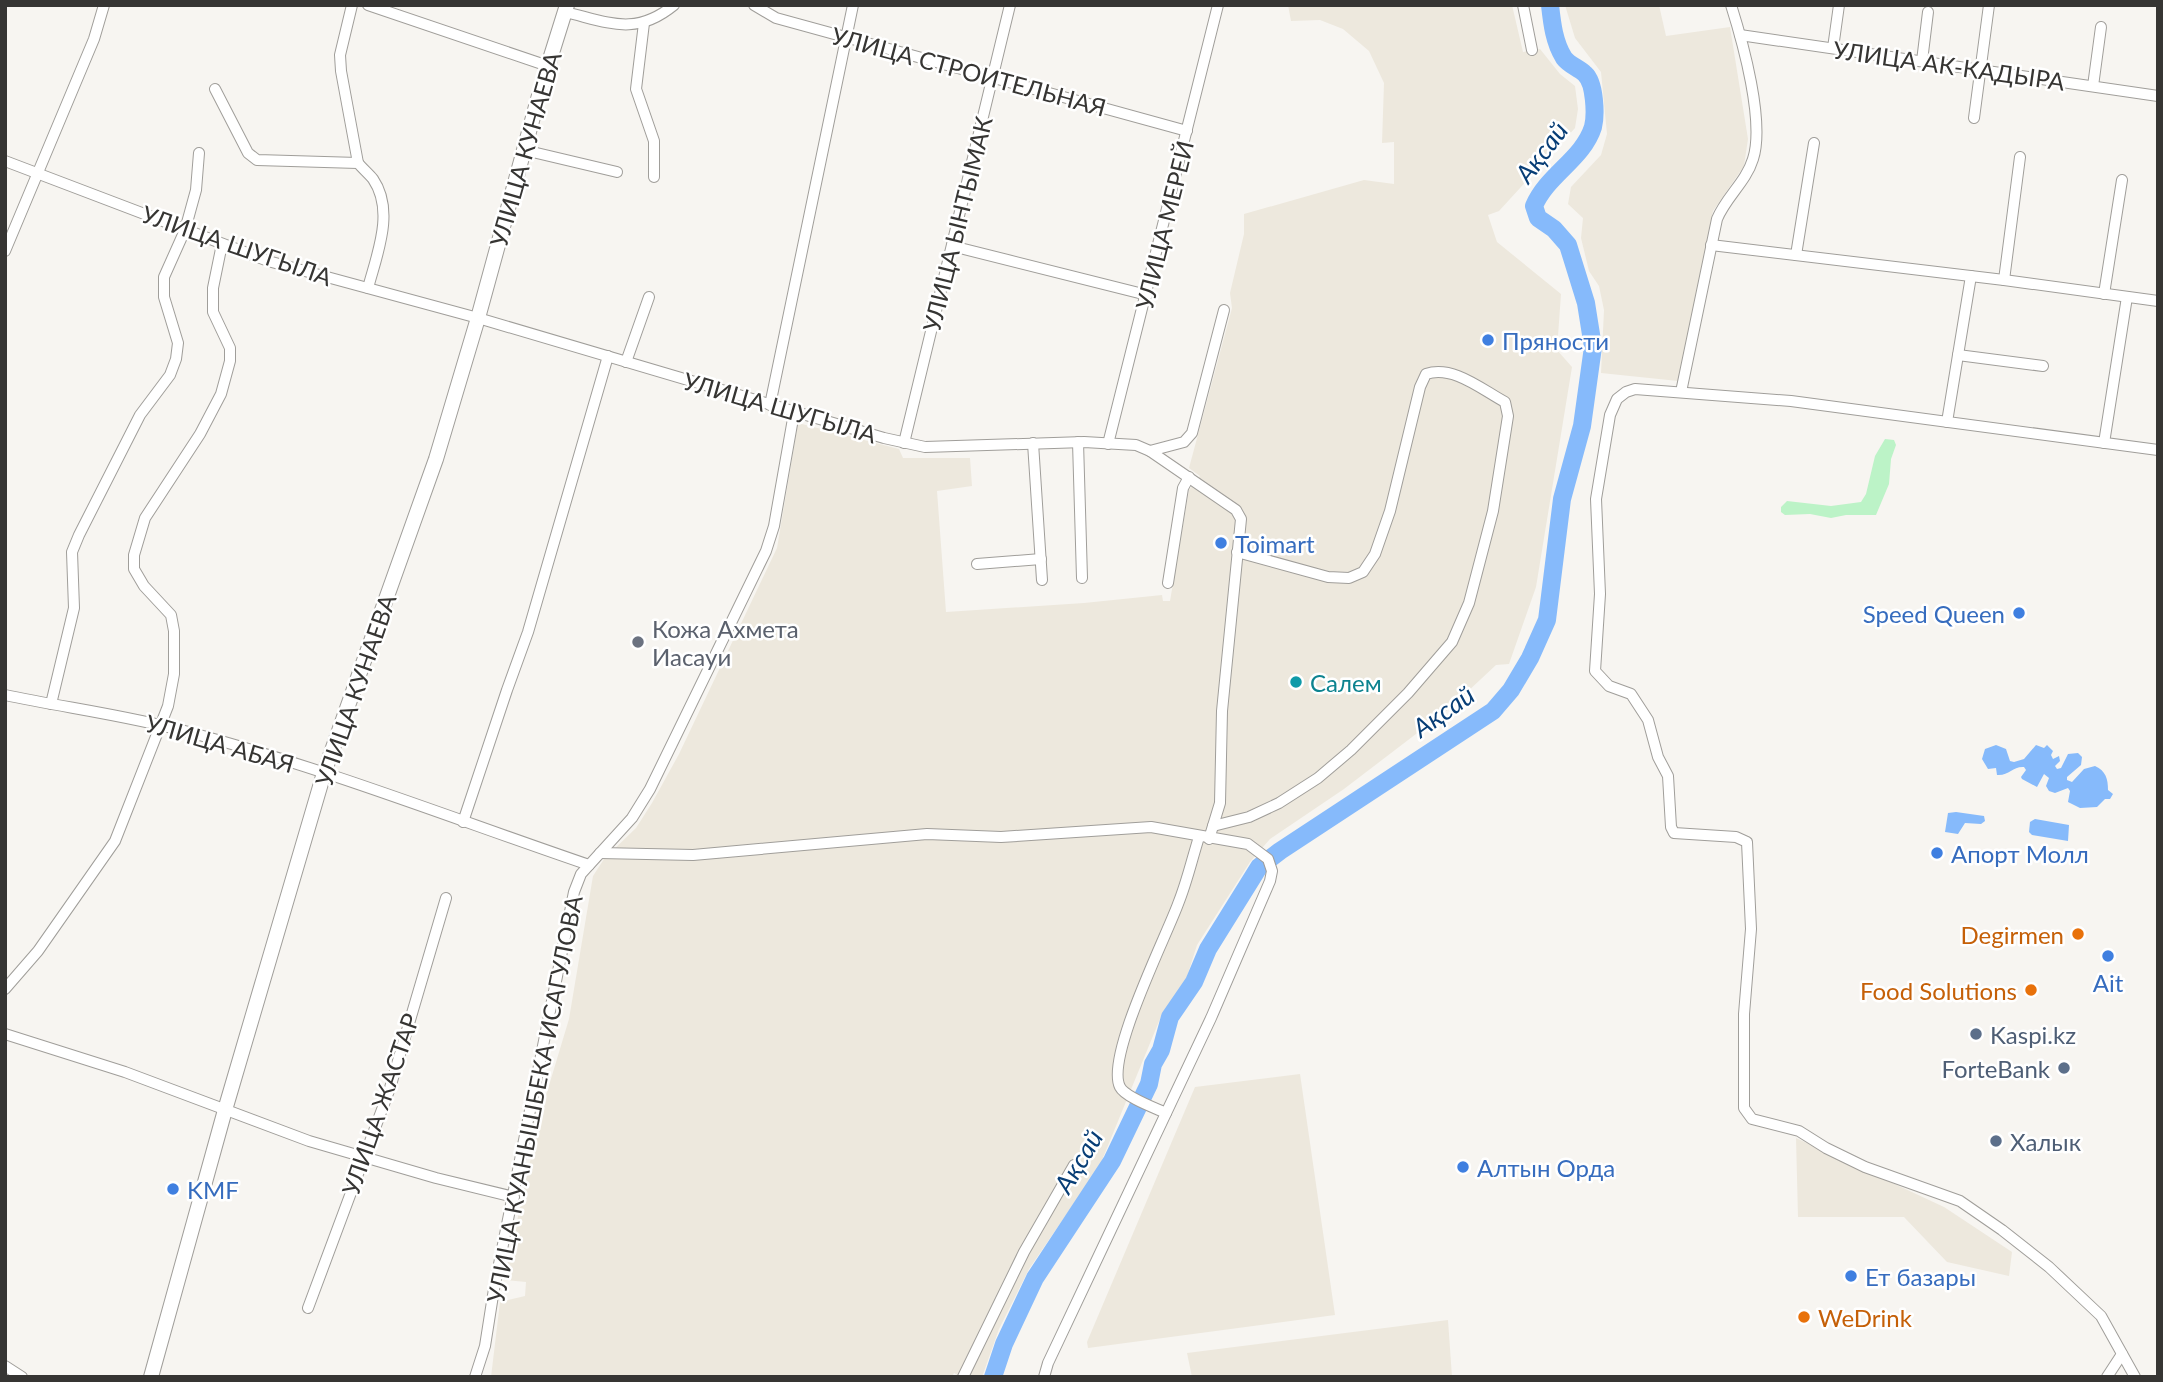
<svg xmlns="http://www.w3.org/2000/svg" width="2163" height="1382" font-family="Lato,sans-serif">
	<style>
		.built { fill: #ede8dd }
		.green { fill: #bcf3c7 }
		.water { fill: #86bafb }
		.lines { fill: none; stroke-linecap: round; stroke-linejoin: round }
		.river { stroke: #86bafb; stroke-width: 18 }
		.minor-casing { stroke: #a09e9a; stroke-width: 12 }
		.major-casing { stroke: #a09e9a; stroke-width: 16 }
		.minor { stroke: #fff; stroke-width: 10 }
		.major { stroke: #fff; stroke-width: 14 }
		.shop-dot { fill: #3f7fe0; stroke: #fff; stroke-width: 2.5 }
		.worship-dot { fill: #6b7280; stroke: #fff; stroke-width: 2.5 }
		.culture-dot { fill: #0f9aa8; stroke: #fff; stroke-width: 2.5 }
		.food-dot { fill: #e8710a; stroke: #fff; stroke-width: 2.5 }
		.service-dot { fill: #5c6f8a; stroke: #fff; stroke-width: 2.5 }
		.labels { text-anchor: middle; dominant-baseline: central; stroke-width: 5; stroke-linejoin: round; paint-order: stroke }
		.street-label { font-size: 24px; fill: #363533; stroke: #fff }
		.shop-label { font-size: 24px; fill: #366cbe; stroke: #fff; text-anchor: start }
		.worship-label { font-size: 24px; fill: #5b616d; stroke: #fff; text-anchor: start }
		.culture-label { font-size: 24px; fill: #0d838f; stroke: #fff; text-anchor: start }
		.food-label { font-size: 24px; fill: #c56008; stroke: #fff; text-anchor: end }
		.service-label { font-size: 24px; fill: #4e5e75; stroke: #fff; text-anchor: start }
		.water-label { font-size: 26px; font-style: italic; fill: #083e76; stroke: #fff }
	</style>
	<rect width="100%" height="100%" fill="#f7f5f1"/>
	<g class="built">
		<polygon points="1288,5 1512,5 1523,52 1540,49 1560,74 1575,86 1578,109 1575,128 1499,211 1488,215 1497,242 1561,294 1557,350 1572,367 1536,587 1509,664 1496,665 1450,708 1344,789 1270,839 1250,862 1197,945 1184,986 1162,1014 1100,1165 1029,1269 999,1329 982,1377 961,1377 954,1373 952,1377 491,1377 500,1302 525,1296 526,1282 504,1280 541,1112 569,1019 593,876 604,859 636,828 652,803 679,754 777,548 798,423 899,449 903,458 970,458 972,486 937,491 946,612 1084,603 1162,595 1163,601 1170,601 1189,490 1200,476 1189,468 1232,308 1230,293 1244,234 1244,214 1364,180 1394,184 1394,142 1382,143 1384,83 1369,51 1343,29 1320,20 1291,21"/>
		<polygon points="1565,5 1659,5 1666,36 1730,27 1748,139 1744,166 1713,211 1678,381 1601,373 1604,310 1599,286 1589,271 1581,238 1583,218 1568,204 1571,187 1601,155 1607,134 1601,72 1575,38"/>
		<polygon points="1300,1074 1335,1315 1088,1348 1087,1342 1195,1087"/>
		<polygon points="1796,1138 1944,1207 2012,1252 2009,1276 1947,1262 1904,1217 1798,1217"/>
		<polygon points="1448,1320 1452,1377 1192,1377 1187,1353"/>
	</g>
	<polygon class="green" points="1885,439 1894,440 1896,445 1891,459 1889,484 1876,515 1846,515 1831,518 1810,514 1785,515 1781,512 1781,507 1787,501 1831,506 1861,502 1866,494 1875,456"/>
	<g class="water">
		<path d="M1996 745 2006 749 2010 761 2014 762 2024 759 2036 745 2044 748 2047 745 2053 751 2051 755 2053 759 2059 756 2060 761 2055 766 2057 769 2061 768 2068 754 2078 753 2082 757 2081 765 2067 777V780L2072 782 2084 769 2095 766C2106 771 2108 779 2108 790L2113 794 2110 799H2105L2097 807 2080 808 2068 802 2070 791 2068 788 2055 793 2049 791 2046 786 2049 778 2044 774 2037 787 2022 779 2021 777 2026 770 2024 767C2013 766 2009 776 1997 775L1996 768 1988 769 1982 759 1985 749Z"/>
		<polygon points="1956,812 1984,816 1985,821 1981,824 1965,823 1958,834 1945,832 1948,813"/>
		<polygon points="2035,819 2069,825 2068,841 2032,835 2029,832 2030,822"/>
	</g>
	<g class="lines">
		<path class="river" d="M993 1377 1004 1344 1035 1278 1112 1161 1149 1084 1153 1064 1161 1050 1170 1017 1194 982 1208 949 1259 867 1280 851 1493 711 1511 690 1530 658 1547 620 1562 499 1582 426 1593 347 1586 303 1568 245 1554 229 1538 218 1534 206C1547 175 1583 159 1593 127 1596 115 1595 83 1585 74 1579 68 1569 65 1564 58 1554 42 1552 23 1550 5"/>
		<g class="minor-casing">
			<g id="minor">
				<polyline points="352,5 340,55 341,71 358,163"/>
				<polyline points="368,5 548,66"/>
				<polyline points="754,5 776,18 1187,131"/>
				<polyline points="1523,5 1532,50"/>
				<path d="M565 12C608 22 635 37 674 5"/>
				<polyline points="644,23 636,89 654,141 654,177"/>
				<polyline points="1740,35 2158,96"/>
				<polyline points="1833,48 1839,5"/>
				<polyline points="1922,61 1928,12"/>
				<polyline points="2093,86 2101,27"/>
				<path d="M215 89 248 153 257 160 358 163C362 168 369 174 373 179 395 211 377 254 368 288"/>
				<polyline points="1974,118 1989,5"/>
				<polyline points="524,150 617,172"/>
				<polyline points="5,161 268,261 478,318 884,438 925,447 1084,442 1136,445 1150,451 1236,510 1241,519 1222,711 1220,803 1209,839"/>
				<polyline points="1711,245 2004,280 2158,301"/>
				<polyline points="952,246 1147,295"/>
				<polyline points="5,251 94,39 104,5"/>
				<polyline points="1796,255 1814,143"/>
				<polyline points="2004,280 2020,157"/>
				<polyline points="2104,294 2122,180"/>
				<polyline points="1958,355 2043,366"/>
				<polyline points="626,362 649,297"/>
				<path d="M1681 392 1717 219C1726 197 1746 182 1753 159 1765 122 1743 43 1731 5"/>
				<polyline points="770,405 853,5"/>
				<polyline points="1947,422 1971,276"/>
				<polyline points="1078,442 1082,578"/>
				<polyline points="904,443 1010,5"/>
				<polyline points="1033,443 1042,580"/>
				<polyline points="2104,443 2127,297"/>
				<polyline points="1108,444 1218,5"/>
				<polyline points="1150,451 1184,442 1192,433 1224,310"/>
				<polyline points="977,564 1041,559"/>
				<polyline points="1168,583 1183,488 1189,477"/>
				<path d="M5 695C67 708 131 716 192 733 327 769 457 820 589 865"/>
				<polyline points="51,704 74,608 72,552 79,535 140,415 170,375 176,359 178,343 164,297 164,277 185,230 196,190 199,153"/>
				<polyline points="463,822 507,690 528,632 608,356"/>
				<path d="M1213 826 1249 817 1279 803 1318 778 1351 750 1408 693 1452 642 1469 603 1493 511 1508 416 1505 402C1481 389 1453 365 1426 374L1420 387 1390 511 1375 554 1363 572 1349 578 1328 577 1237 552"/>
				<polyline points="600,853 693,855 927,834 1001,837 1151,827 1248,844 1268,859 1272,871 1270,881 1211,1018 1048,1363 1044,1377"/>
				<polyline points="5,989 38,951 115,841 168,706 174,674 174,631 171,615 144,586 134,569 134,555 145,518 200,434 221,394 230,361 230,348 213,312 213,288 222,244"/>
				<polyline points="5,1034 125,1072 309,1141 436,1178 514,1197"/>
				<path d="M1166 1113C1155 1108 1125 1097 1120 1087 1105 1058 1166 937 1178 904 1187 882 1192 859 1199 837"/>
				<polyline points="308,1308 390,1088 446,898"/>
				<polyline points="5,1366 22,1377"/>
				<polyline points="475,1377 485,1346 494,1289 574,892 581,874 632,818 650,789 766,551 774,526 794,413"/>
				<polyline points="963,1377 1024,1252 1074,1165"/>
				<polyline points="2107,1377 2122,1354"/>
				<polyline points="2135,1377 2101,1316 2049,1267 2002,1230 1960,1201 1865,1167 1826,1148 1799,1131 1752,1119 1744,1108 1744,1014 1751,929 1747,842 1736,837 1674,833 1671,827 1668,776 1658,757 1648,720 1631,694 1609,686 1595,671 1600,594 1596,499 1610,415 1617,399 1626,392 1635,389 1791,401 2158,450"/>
			</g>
		</g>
		<g class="major-casing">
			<polyline id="major" points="151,1377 225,1110 324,773 436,459 478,318 541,88 567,5"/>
		</g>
		<use href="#minor" class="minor"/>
		<use href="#major" class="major"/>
	</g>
	<g class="shop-dot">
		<circle cx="1488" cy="340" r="7"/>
		<circle cx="1221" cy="543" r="7"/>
		<circle cx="2019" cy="613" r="7"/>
		<circle cx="1937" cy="853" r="7"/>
		<circle cx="2108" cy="956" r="7"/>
		<circle cx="1463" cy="1167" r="7"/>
		<circle cx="173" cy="1189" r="7"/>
		<circle cx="1851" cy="1276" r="7"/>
	</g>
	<circle class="worship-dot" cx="638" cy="642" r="7"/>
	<circle class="culture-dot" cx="1296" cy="682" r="7"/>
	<g class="food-dot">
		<circle cx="2078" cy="934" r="7"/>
		<circle cx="2031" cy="990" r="7"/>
		<circle cx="1804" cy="1317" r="7"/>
	</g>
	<g class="service-dot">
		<circle cx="1976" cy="1034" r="7"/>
		<circle cx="2064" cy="1068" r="7"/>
		<circle cx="1996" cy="1141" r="7"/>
	</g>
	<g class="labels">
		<g class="street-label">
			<text transform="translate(1949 65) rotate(8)">УЛИЦА АК-КАДЫРА</text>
			<text transform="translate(969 71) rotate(15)">УЛИЦА СТРОИТЕЛЬНАЯ</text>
			<text transform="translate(525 149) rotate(-74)">УЛИЦА КУНАЕВА</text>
			<text transform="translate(957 224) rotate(-76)">УЛИЦА ЫНТЫМАК</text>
			<text transform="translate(1164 225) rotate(-76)">УЛИЦА МЕРЕЙ</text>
			<text transform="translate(237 245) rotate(19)">УЛИЦА ШУГЫЛА</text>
			<text transform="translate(780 407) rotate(16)">УЛИЦА ШУГЫЛА</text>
			<text transform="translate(355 690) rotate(-71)">УЛИЦА КУНАЕВА</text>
			<text transform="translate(220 743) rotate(16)">УЛИЦА АБАЯ</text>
			<text transform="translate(534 1099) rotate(-79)">УЛИЦА КУАНЫШБЕКА ИСАГУЛОВА</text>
			<text transform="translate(380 1104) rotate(-71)">УЛИЦА ЖАСТАР</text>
		</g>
		<g class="shop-label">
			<text x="1502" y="340">Пряности</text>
			<text x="1235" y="543">Toimart</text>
			<text x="2005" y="613" text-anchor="end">Speed Queen</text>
			<text x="1951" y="853">Апорт Молл</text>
			<text x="2108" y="982" text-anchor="middle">Ait</text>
			<text x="1477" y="1167">Алтын Орда</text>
			<text x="187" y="1189">KMF</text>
			<text x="1865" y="1276">Ет базары</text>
		</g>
		<g class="worship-label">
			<text x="652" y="628">Кожа Ахмета<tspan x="652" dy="28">Иасауи</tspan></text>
		</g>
		<g class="culture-label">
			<text x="1310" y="682">Салем</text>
		</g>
		<g class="food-label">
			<text x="2064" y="934">Degirmen</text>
			<text x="2017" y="990">Food Solutions</text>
			<text x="1818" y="1317" text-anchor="start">WeDrink</text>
		</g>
		<g class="service-label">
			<text x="1990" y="1034">Kaspi.kz</text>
			<text x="2050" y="1068" text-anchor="end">ForteBank</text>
			<text x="2010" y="1141">Халык</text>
		</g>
		<g class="water-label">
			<text transform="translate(1541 152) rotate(-53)">Ақсай</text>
			<text transform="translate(1443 711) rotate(-35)">Ақсай</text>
			<text transform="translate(1078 1161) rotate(-59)">Ақсай</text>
		</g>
	</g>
	<rect width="2163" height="1382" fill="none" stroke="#363533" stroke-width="14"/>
</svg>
